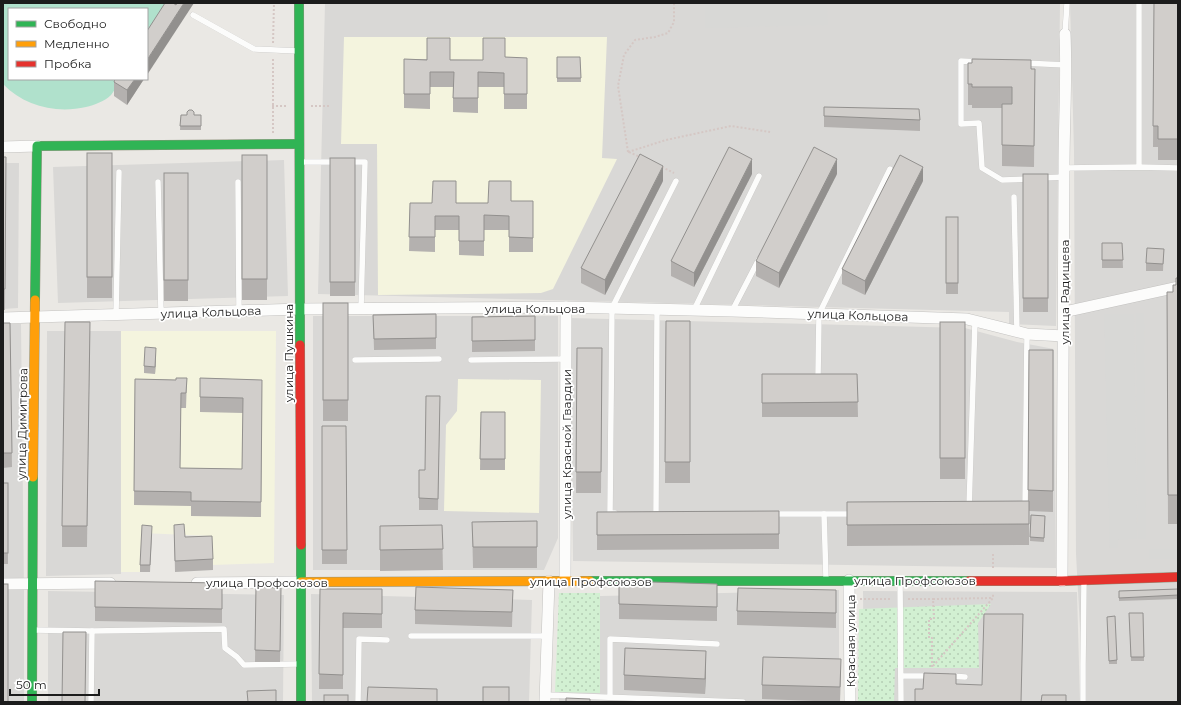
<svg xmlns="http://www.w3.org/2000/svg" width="1181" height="705" font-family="Montserrat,sans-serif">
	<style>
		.residential { fill: #d9d8d6 }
		.education { fill: #f4f4de }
		.religious { fill: #d8d8d6 }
		.park { fill: url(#park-dots) }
		.pitch { fill: #b0e1cc }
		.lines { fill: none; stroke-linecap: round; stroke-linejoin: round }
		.lane-casing { stroke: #c3c2c0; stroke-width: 6 }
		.street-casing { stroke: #c3c2c0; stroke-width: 12 }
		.fast-casing { stroke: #91937d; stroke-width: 10 }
		.slow-casing { stroke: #91937d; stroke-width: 10 }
		.jam-casing { stroke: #91937d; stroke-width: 10 }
		.path { stroke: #d5c7c4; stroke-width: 2; stroke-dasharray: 2 2; stroke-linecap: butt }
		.lane { stroke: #fcfcfb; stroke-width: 5.5 }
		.street { stroke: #fcfcfb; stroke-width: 11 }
		.fast { stroke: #30b455; stroke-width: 9 }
		.slow { stroke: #ff9f0a; stroke-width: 9 }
		.jam { stroke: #e5322d; stroke-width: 9 }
		.wall { fill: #b4b1af }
		.shaded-wall { fill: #92908e }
		.building { fill: #d1cecb; stroke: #92908e }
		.labels { text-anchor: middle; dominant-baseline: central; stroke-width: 3.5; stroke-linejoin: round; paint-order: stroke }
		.street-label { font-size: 12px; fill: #1c1c1c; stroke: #fff }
	</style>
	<defs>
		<pattern id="park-dots" width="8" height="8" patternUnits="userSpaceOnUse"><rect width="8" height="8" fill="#d2f0d2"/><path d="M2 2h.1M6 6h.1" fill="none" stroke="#b4cdb4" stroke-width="1.8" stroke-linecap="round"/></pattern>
	</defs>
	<rect width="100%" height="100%" fill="#eae8e4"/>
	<g class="residential">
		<polygon points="325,3 1060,3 1056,326 1009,324 1009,312 318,294"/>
		<polygon points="1070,3 1178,3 1178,702 1084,702 1076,554 1074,151"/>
		<polygon points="284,160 288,296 58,303 53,167"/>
		<polygon points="3,163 19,163 18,308 3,309"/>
		<polygon points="313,316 558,316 558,538 544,570 313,570"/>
		<polygon points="570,318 965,328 1017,342 1054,349 1056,568 573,561"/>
		<polygon points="3,324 21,324 24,591 24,702 3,702"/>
		<polygon points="47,331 121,331 121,574 46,576"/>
		<polygon points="839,590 839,702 559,702 562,597"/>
		<polygon points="48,591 284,595 283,702 48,702"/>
		<polygon points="863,591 1077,592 1080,702 864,702"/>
		<polygon points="311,594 532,600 529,702 312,702"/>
	</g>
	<g class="education">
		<polygon points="344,37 607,37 602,158 617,159 553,289 541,293 378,295 377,144 341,144"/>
		<polygon points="121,331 276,331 274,563 212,565 210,536 142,533 140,572 121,572"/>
		<polygon points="458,379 541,380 539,513 444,511 446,425 457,411"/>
	</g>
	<g class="religious">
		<polygon points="705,3 827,3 828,25 705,28"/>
		<polygon points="1136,313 1144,313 1146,539 1138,539"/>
		<polygon points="1104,314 1134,314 1137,539 1118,540 1118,548 1110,548"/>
		<rect x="1149" y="549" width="29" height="10"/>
	</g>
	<g class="park">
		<polygon points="559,593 600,593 600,693 555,692"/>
		<polygon points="991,604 978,623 979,668 895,668 894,702 858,702 859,609"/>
	</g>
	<path class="pitch" d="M3 3H171L147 39V9H9V79H121C118 84 115 90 111 95 105 101 94 105 86 107 56 114 24 106 3 84Z"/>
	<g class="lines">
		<g class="lane-casing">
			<g id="lane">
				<polyline points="1139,3 1139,167"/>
				<polyline points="193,15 254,49 298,51"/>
				<polyline points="1065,34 1067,3"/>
				<polyline points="979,62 961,61 961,124 979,123 982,168 1002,180 1030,179"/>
				<polyline points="1023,63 1067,65"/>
				<polyline points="300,162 338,162"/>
				<polyline points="348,162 365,162 361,309"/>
				<polyline points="1064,168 1139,167 1178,168"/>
				<polyline points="1041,178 1064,177"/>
				<polyline points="158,182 161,313"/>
				<polyline points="238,182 239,311"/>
				<polyline points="1014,197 1017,332"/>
				<polyline points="694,310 759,176"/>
				<polyline points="732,311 759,259"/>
				<polyline points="116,315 119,172"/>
				<polyline points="355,360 439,359"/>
				<polyline points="471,360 566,359"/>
				<polyline points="818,377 819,314 890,169"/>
				<polyline points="1025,508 1027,334"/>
				<polyline points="969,509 975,321"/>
				<polyline points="615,513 610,513 612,308 676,181"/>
				<polyline points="652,514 656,514 657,309"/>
				<polyline points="773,514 824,514 826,579"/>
				<polyline points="824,514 853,514"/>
				<polyline points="900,580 901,702"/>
				<polyline points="32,630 92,631 91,702"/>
				<polyline points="92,631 224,629 225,648 237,657 244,665 299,664"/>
				<polyline points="411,636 547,636"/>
				<polyline points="901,676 931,676"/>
				<polyline points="950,676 965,677"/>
				<polyline points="545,695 743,702"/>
				<polyline points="610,697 610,639 717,644"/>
				<polyline points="358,702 359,639 387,640"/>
				<polyline points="1083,702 1083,665 1084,580"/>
			</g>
		</g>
		<g class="street-casing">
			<g id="street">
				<polyline points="3,147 37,146"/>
				<polyline points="1064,312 1178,287"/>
				<polyline points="3,318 300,309 566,307 732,311 967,319 1027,334 1064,336"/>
				<polyline points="849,580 850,702"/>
				<polyline points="565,581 566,307"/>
				<path d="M1062 581C1063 443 1064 305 1064 167 1064 123 1067 79 1065 34"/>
				<polyline points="197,583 301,582"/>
				<polyline points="3,584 110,583"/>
				<polyline points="545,702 549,581"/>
			</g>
		</g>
		<g class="fast-casing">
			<g id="fast">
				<polyline points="299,3 300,345"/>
				<polyline points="35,300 37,146 299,144"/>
				<polyline points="301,545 301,702"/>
				<polyline points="590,581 969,581"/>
				<polyline points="32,702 33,477"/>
			</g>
		</g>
		<g class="slow-casing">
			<g id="slow">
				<polyline points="33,477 35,300"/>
				<polyline points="301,582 590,581"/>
			</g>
		</g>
		<g class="jam-casing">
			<g id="jam">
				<polyline points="300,345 301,545"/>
				<polyline points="969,581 1062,581 1178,577"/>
			</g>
		</g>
		<g class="path">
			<polyline points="273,43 274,3"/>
			<polyline points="272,106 287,106"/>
			<polyline points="311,106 330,106"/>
			<polyline points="273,133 273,57"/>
			<polyline points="628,152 618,86 624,55 635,40 655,37 668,33 674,22 674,3"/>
			<polyline points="628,152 666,140 731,126 770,132"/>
			<polyline points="629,152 640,157"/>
			<polyline points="662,167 674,173"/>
			<polyline points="993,568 993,554"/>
			<polyline points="860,599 891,599"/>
			<polyline points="908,599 933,599"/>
			<polyline points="933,666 993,598 993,593"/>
			<polyline points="932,667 932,638 929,638 929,619 934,619 933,599 993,598"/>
		</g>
		<use href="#lane" class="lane"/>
		<use href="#street" class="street"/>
		<use href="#fast" class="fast"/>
		<use href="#slow" class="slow"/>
		<use href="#jam" class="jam"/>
	</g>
	<g class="wall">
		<polygon points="1154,3 1178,3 1178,160 1158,160 1158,147 1153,147"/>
		<polygon points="505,57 527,58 527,109 504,109 504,87 478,87 478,113 453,112 453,87 430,87 430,109 404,108 404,59 483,60"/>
		<polygon points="557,57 580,57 581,82 557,82"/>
		<polygon points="1031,69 1035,69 1034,167 1002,166 1002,108 972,108 972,105 968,105 968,84"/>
		<polygon points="115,79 144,79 127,105 114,96 114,82"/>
		<polygon points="824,107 920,120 920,131 824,127"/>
		<polygon points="181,115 201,115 201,130 180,130"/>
		<rect x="87" y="153" width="25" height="145"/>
		<rect x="242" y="155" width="25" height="145"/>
		<polygon points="3,157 6,157 5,310 3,310"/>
		<rect x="330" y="158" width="25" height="138"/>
		<rect x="164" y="173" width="24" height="128"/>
		<polygon points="752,174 694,287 671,276 671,261"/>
		<polygon points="837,174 779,288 756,276 756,261"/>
		<rect x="1023" y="174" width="25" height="138"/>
		<polygon points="663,181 605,295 581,283 581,268"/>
		<polygon points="923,181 865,295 842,284 842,269"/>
		<polygon points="511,201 533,201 533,252 509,252 509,230 484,230 484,256 459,255 459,230 435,230 435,252 409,251 410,203 488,203"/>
		<rect x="946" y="217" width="12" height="77"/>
		<polygon points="1102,243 1122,243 1123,268 1102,268"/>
		<polygon points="1164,249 1163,271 1146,271 1146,263"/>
		<polygon points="1178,278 1178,524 1168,524 1167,292 1173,292"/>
		<rect x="323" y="303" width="25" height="118"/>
		<polygon points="436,314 436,349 374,350 373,315"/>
		<polygon points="535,316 535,351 472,352 472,317"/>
		<polygon points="666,321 690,321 690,483 665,483"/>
		<polygon points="90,322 87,547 62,547 62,526"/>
		<rect x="940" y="322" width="25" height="157"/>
		<polygon points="3,323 10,323 12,467 3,468"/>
		<polygon points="577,348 602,348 601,493 576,493"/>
		<polygon points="1029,350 1053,350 1053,512 1029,511 1029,545 847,546 847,502 1028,501"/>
		<polygon points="156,355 155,374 144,373 144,366"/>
		<polygon points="762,374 857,374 858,417 762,417"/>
		<polygon points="187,378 186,408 181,408 180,468 242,469 243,413 200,412 200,378 262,380 261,517 191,516 191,506 134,505 135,379 176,380"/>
		<polygon points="440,396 438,510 419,510 419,470 425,470"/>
		<polygon points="481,412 505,412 505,470 480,470"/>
		<polygon points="322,426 346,426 347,564 322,564"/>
		<rect x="3" y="483" width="5" height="81"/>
		<polygon points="779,511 779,549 597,550 597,512"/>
		<polygon points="1031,515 1045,516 1044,542 1030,541"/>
		<polygon points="537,521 537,568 473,568 472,522"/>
		<polygon points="174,525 185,537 213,559 213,570 175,572"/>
		<polygon points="442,525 443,570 380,571 380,526"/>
		<polygon points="152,533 150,572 140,572 140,565"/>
		<polygon points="619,581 717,598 717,621 619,619"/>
		<polygon points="222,583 222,623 95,621 95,607"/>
		<polygon points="256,587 281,588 280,662 255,662"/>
		<polygon points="320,589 382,589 382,628 343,628 343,689 319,689"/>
		<polygon points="1178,589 1178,599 1119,601 1119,591"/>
		<polygon points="513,590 512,627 415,624 415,610"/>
		<polygon points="836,605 836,628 737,625 737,611"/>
		<polygon points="1129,613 1143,613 1144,661 1131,661"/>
		<polygon points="1107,617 1117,660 1117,664 1109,664"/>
		<polygon points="706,666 705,694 624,690 624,675"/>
		<polygon points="841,674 840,702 762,699 762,685"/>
	</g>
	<g class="shaded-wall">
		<polygon points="184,3 194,3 147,75 147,60"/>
		<polygon points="135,79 144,79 127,105 127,90"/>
		<polygon points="752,159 752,174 694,287 694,273"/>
		<polygon points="837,159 837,174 779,288 779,273"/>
		<polygon points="663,166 663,181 605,295 605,280"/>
		<polygon points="923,167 923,181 865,295 865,281"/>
		<polygon points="156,348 156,355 155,374 155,367"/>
		<polygon points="706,651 706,666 705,694 705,679"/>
	</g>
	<g class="building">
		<polygon points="165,3 173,3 176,5 177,3 184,3 147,60 147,31"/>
		<polygon points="1154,3 1178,3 1178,139 1158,139 1158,126 1153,126"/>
		<polygon points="427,38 450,38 450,60 483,60 483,38 505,38 505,57 527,58 527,94 504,94 504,73 478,72 478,98 453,98 454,72 430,72 430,94 404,94 404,59 427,60"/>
		<polygon points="557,57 580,57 581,78 557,78"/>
		<polygon points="972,59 1031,60 1031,69 1035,69 1034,146 1002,145 1002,104 1012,104 1012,87 972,87 972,84 968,84 968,63 972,63"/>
		<polygon points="115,79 135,79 127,90 114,82"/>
		<polygon points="824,107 919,109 920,120 824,116"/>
		<polygon points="189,110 192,110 194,112 194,115 201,115 201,126 180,126 181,115 187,115 187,112"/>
		<polygon points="729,147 752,159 694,273 671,261"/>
		<polygon points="814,147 837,159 779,273 756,261"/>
		<rect x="87" y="153" width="25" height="124"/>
		<polygon points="640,154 663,166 605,280 581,268"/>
		<rect x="242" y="155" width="25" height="124"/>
		<polygon points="900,155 923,167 865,281 842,269"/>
		<polygon points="3,157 6,157 5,289 3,289"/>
		<rect x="330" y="158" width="25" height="124"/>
		<rect x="164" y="173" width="24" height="107"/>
		<rect x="1023" y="174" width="25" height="124"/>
		<polygon points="433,181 456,181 456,203 488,203 489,181 511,181 511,201 533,201 533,238 509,237 509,216 484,215 484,241 459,241 459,216 435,216 435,237 409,237 410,203 432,203"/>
		<rect x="946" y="217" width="12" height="66"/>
		<polygon points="1102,243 1122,243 1123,260 1102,260"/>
		<polygon points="1147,248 1164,249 1163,264 1146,263"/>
		<polygon points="1176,278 1178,278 1178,495 1168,495 1167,292 1173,292 1173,285 1176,285"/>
		<rect x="323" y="303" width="25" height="97"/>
		<polygon points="436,314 436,338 374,339 373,315"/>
		<polygon points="535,316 535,340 472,341 472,317"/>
		<polygon points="666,321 690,321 690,462 665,462"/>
		<polygon points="65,322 90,322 87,526 62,526"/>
		<rect x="940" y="322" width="25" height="136"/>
		<polygon points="3,323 10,323 12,453 3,453"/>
		<polygon points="145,347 156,348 155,367 144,366"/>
		<polygon points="577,348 602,348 601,472 576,472"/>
		<polygon points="1029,350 1053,350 1053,491 1028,490"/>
		<polygon points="762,374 857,374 858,402 762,403"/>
		<polygon points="176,378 187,378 186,393 181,393 180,468 242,469 243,398 200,397 200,378 262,380 261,502 191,501 191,492 134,491 135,379 176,380"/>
		<polygon points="426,396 440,396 438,499 419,498 419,470 425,470"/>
		<polygon points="481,412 505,412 505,459 480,459"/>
		<polygon points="322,426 346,426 347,550 322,550"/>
		<rect x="3" y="483" width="5" height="70"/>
		<polygon points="1029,501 1029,524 847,525 847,502"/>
		<polygon points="779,511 779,534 597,535 597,512"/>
		<polygon points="1031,515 1045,516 1044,538 1030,537"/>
		<polygon points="537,521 537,547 473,547 472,522"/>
		<polygon points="184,524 185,537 212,536 213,559 175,561 174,525"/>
		<polygon points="142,525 152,526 150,565 140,565"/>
		<polygon points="442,525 443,549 380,550 380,526"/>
		<polygon points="95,581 222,583 222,609 95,607"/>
		<polygon points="619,581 717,584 717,607 619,604"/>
		<rect x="3" y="584" width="5" height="118"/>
		<polygon points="256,587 281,588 280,651 255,650"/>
		<polygon points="416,587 513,590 512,612 415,610"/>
		<polygon points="738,588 836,590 836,613 737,611"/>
		<polygon points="320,589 382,589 382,614 343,613 343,675 319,674"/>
		<polygon points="1178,589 1178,595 1119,598 1119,591"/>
		<polygon points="1129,613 1143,613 1144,657 1131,657"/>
		<polygon points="984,614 1023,614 1021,702 915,702 915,689 923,689 924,673 956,674 956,684 982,685"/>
		<polygon points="1115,616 1117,660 1109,661 1107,617"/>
		<polygon points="63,632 86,632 85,702 62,702"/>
		<polygon points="625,648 706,651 705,679 624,675"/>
		<polygon points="763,657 841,659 840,687 762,685"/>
		<polygon points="368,687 437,689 437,702 367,702"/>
		<rect x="483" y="687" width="26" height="15"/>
		<polygon points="276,690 276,702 248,702 247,691"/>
		<rect x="324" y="695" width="24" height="7"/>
		<polygon points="1042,695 1066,695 1066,702 1041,702"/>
		<polygon points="566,698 590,699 590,702 566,702"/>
	</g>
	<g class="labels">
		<g class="street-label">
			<text transform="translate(1064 292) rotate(-90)">улица Радищева</text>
			<text x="535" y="308">улица Кольцова</text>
			<text transform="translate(211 312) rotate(-2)">улица Кольцова</text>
			<text transform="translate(858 315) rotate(2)">улица Кольцова</text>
			<text transform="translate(288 353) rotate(-90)">улица Пушкина</text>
			<text transform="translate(22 424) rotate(-89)">улица Димитрова</text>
			<text transform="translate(566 444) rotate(-90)">улица Красной Гвардии</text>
			<text x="915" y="580">улица Профсоюзов</text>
			<text x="591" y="581">улица Профсоюзов</text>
			<text x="267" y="582">улица Профсоюзов</text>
			<text transform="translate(850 641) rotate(-90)">Красная улица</text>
		</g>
	</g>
	<rect width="1181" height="705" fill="none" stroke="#1c1c1c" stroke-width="8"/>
	<rect x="8" y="8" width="140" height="72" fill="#ffffff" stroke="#a4a4a4"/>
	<rect x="16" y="21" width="20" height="6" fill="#30b455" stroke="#a4a4a4"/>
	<text x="44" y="28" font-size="12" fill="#1c1c1c">Свободно</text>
	<rect x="16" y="41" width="20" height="6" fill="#ff9f0a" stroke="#a4a4a4"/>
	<text x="44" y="48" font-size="12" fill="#1c1c1c">Медленно</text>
	<rect x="16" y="61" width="20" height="6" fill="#e5322d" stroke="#a4a4a4"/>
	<text x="44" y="68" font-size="12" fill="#1c1c1c">Пробка</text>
	<path d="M10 689v6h89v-6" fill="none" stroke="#1c1c1c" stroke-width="2"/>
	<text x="16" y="689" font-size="12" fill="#1c1c1c" stroke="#ffffff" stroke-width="3" paint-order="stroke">50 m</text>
</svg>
